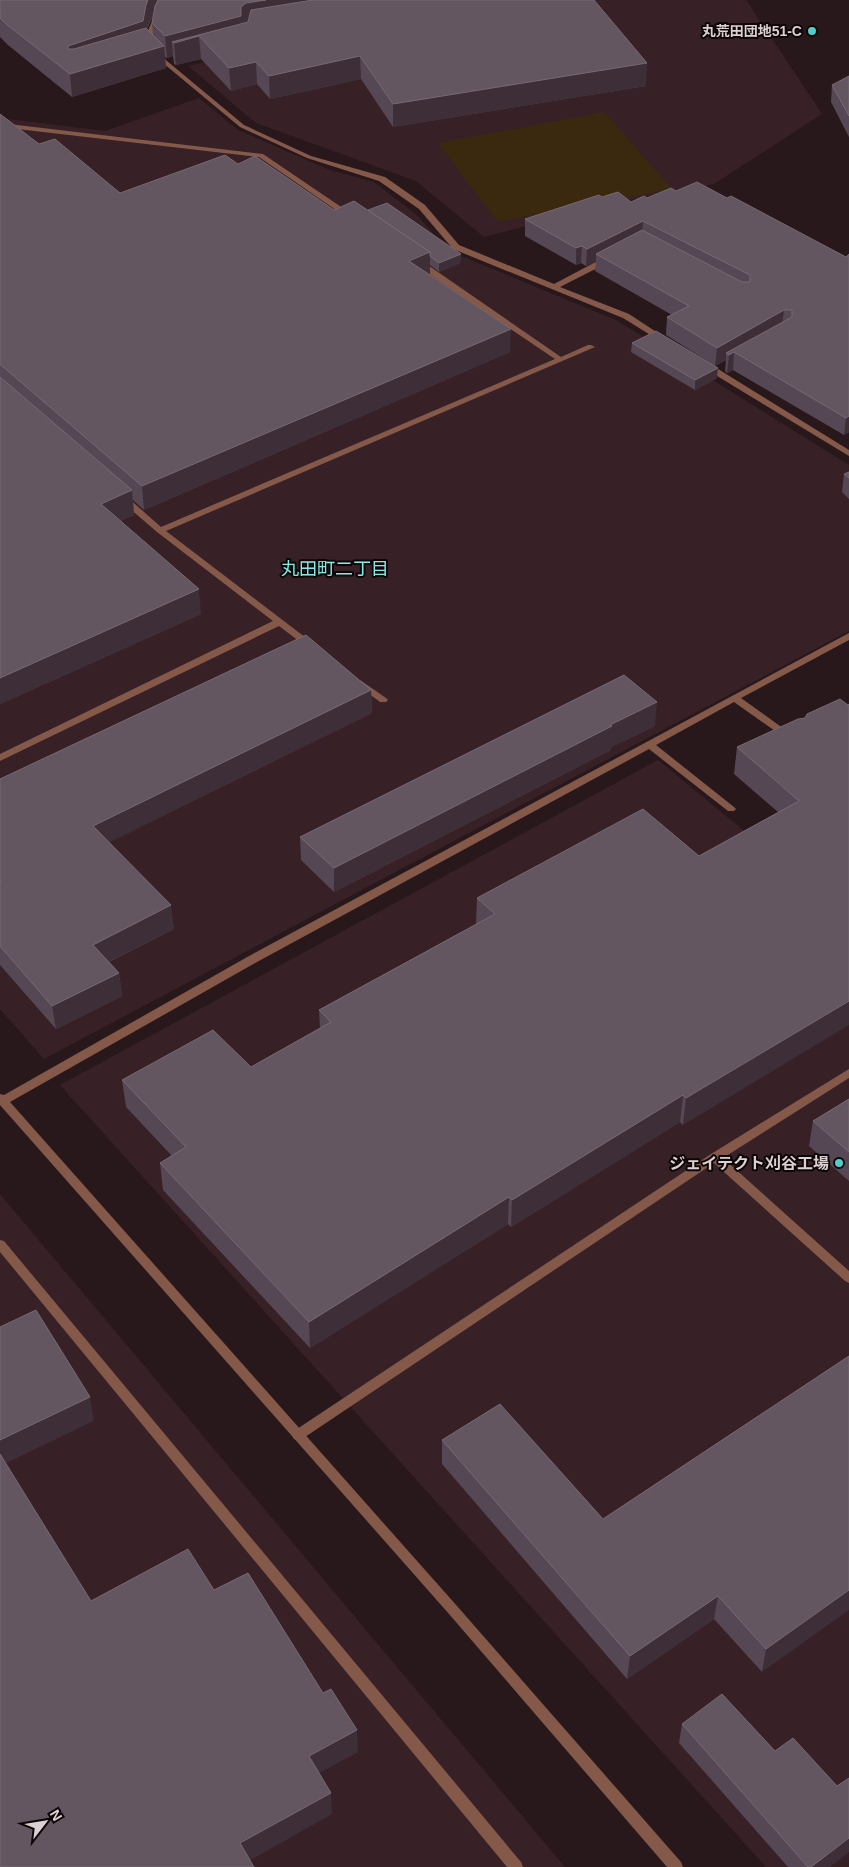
<svg xmlns="http://www.w3.org/2000/svg" width="849" height="1867" font-family="Arial,'Noto Sans JP',sans-serif">
	<style>
		.built { fill: #372026 }
		.green { fill: #3a290f }
		.lines { fill: none; stroke-linecap: round; stroke-linejoin: round }
		.lane { fill: #84594a; fill-rule: evenodd }
		.street { fill: #84594a; fill-rule: evenodd }
		.wall { fill: #564754; fill-rule: evenodd }
		.shaded-wall { fill: #3e2e37 }
		.building { fill: #645661; stroke: #776973 }
		.poi-dot { fill: #54cdc8; stroke: #0c0607; stroke-width: 2 }
		.labels { text-anchor: middle; dominant-baseline: central; stroke-width: 4; stroke-linejoin: round; paint-order: stroke }
		.far-poi-label { font-size: 14px; font-weight: bold; fill: #dcd0d2; stroke: #0c0607; text-anchor: end }
		.poi-label { font-size: 16px; font-weight: bold; fill: #dcd0d2; stroke: #0c0607; text-anchor: end }
		.neighbourhood-label { font-size: 18px; fill: #81ece7; stroke: #0c0607 }
	</style>
	<rect width="100%" height="100%" fill="#29181b"/>
	<g class="built">
		<polygon points="483,0 746,0 822,114 714,184 619,202 484,237 416,181 256,123 188,66"/>
		<polygon points="199,98 238,130 330,170 374,182 417,215 449,251 616,320 849,465 849,631 44,1059 0,1009 0,118 105,131"/>
		<polygon points="658,760 849,917 849,1867 766,1867 60,1085"/>
		<polygon points="0,1194 565,1867 0,1867"/>
	</g>
	<polygon class="green" points="604,112 672,189 498,222 438,143"/>
	<g class="lines">
		<g class="lane">
			<polygon points="0,123 263,154 353,215 346,217 259,157 0,127"/>
			<polygon points="416,261 422,261 561,357 588,345 591,345 595,347 166,531 314,644 315,646 314,648 308,648 279,626 0,761 0,754 273,621 157,532 121,501 121,497 127,497 161,527 555,359 416,265"/>
			<polygon points="360,680 386,698 388,700 386,702 380,702 357,685 355,683"/>
			<polygon points="849,1069 849,1078 723,1158 849,1271 849,1283 845,1281 714,1163 302,1439 298,1440 294,1439 292,1435 294,1431 711,1154"/>
			<polygon points="0,1240 4,1241 521,1862 523,1867 507,1867 0,1252"/>
		</g>
		<g class="street">
			<polygon points="162,0 168,0 155,28 152,46 167,61 244,125 311,156 385,177 425,205 459,245 554,284 605,257 611,257 611,261 560,287 629,314 667,339 663,341 660,341 623,318 453,249 419,209 379,181 307,158 240,127 163,63 146,46 149,28"/>
			<polygon points="704,364 710,364 849,450 849,456 704,368"/>
			<polygon points="849,633 849,640 741,698 791,734 793,736 791,738 785,738 734,702 656,745 734,807 736,809 734,811 728,811 649,749 257,962 10,1102 457,1606 681,1862 683,1867 667,1867 449,1614 0,1105 0,1094 4,1095 249,956"/>
		</g>
	</g>
	<g class="wall">
		<path d="M0 0H594L646 86 393 127 361 79 270 99 257 84 231 91 201 59 176 65 174 64 173 56 167 58 165 57 166 68 72 97 8 45 0 37ZM154 14 152 23 153 35 147 29Z"/>
		<polygon points="849,76 849,137 831,102 832,85"/>
		<polygon points="0,114 39,144 120,193 238,164 334,210 368,210 461,254 460,263 439,272 430,265 430,275 510,352 144,510 133,500 134,515 120,521 201,614 0,704"/>
		<polygon points="676,191 727,198 846,257 849,254 849,432 844,435 733,370 727,373 725,371 726,360 715,366 666,335 667,317 672,315 595,271 596,261 586,266 581,263 576,265 525,236 525,219 602,197 631,202"/>
		<polygon points="632,343 717,378 695,390 631,352"/>
		<polygon points="849,472 849,499 842,492 844,474"/>
		<polygon points="371,690 372,713 109,842 174,929 109,962 119,973 122,996 56,1029 0,965 0,779"/>
		<polygon points="840,699 683,1125 680,1122 511,1227 508,1224 310,1348 163,1190 160,1163 172,1156 126,1107 122,1080 251,1067 320,1028 319,1010 476,924 477,898 699,856 778,812 734,774 737,747 805,718"/>
		<polygon points="655,726 611,747 611,750 334,892 301,860 300,837"/>
		<polygon points="849,1099 849,1181 809,1146 813,1121"/>
		<polygon points="849,1356 762,1672 714,1619 627,1679 442,1464 442,1440 603,1519"/>
		<polygon points="682,1724 775,1751 830,1867 788,1867 679,1743"/>
	</g>
	<g class="shaded-wall">
		<polygon points="148,0 161,0 147,27 144,44 70,68 68,46 146,5"/>
		<polygon points="266,0 406,0 199,36 201,59 176,65 174,43 172,42 173,56 167,58 165,36 241,7 246,3"/>
		<polygon points="164,46 166,68 72,97 70,74"/>
		<polygon points="360,56 361,79 270,99 269,76"/>
		<polygon points="256,62 257,84 231,91 229,68"/>
		<polygon points="647,63 646,86 393,127 393,104"/>
		<polygon points="643,221 642,238 596,254 596,261 586,266 587,249"/>
		<polygon points="582,246 581,263 576,265 576,248"/>
		<polygon points="430,252 430,276 409,261"/>
		<polygon points="461,254 460,263 439,272 439,263"/>
		<polygon points="784,310 782,327 734,352 733,370 727,373 729,355 726,353 726,360 715,366 717,348"/>
		<polygon points="511,329 510,352 144,510 142,486"/>
		<polygon points="718,368 717,378 695,390 695,380"/>
		<polygon points="849,416 849,432 844,435 846,418"/>
		<polygon points="132,490 134,515 103,528 101,504"/>
		<polygon points="199,589 201,614 0,704 0,678"/>
		<polygon points="371,690 372,713 96,849 93,826"/>
		<polygon points="657,702 655,726 611,747 611,750 334,892 334,868 610,725"/>
		<polygon points="171,905 174,929 96,968 93,945"/>
		<polygon points="119,973 122,996 56,1029 52,1006"/>
		<polygon points="849,1001 849,1025 683,1125 686,1098"/>
		<polygon points="683,1095 680,1122 511,1227 512,1200"/>
		<polygon points="509,1197 508,1224 310,1348 309,1322"/>
		<polygon points="90,1397 94,1421 0,1466 0,1440"/>
		<polygon points="849,1590 849,1610 762,1672 766,1649"/>
		<polygon points="718,1596 714,1619 627,1679 630,1656"/>
		<polygon points="357,1730 358,1752 310,1778 309,1756"/>
		<polygon points="331,1793 332,1814 242,1865 240,1843"/>
		<polygon points="849,1838 849,1852 830,1867 811,1867"/>
	</g>
	<g class="building">
		<polygon points="0,0 148,0 146,5 143,21 68,46 68,49 74,49 146,28 164,46 70,74 5,23 0,18"/>
		<polygon points="158,0 266,0 246,3 241,7 241,16 165,36 152,23 155,6"/>
		<polygon points="313,0 594,0 647,63 393,104 360,56 269,76 256,62 229,68 199,36 174,43 172,42 248,22 251,10"/>
		<polygon points="849,76 849,116 832,85"/>
		<polygon points="0,114 39,144 55,139 120,193 225,155 238,164 255,156 334,210 354,201 430,252 409,261 511,329 142,486 1,365 0,365"/>
		<polygon points="697,182 727,198 731,196 846,257 849,254 849,416 846,418 734,352 729,355 726,353 792,317 792,310 784,310 717,348 667,317 689,306 596,254 642,230 742,282 750,282 750,275 643,221 587,249 582,246 576,248 525,219 599,195 602,197 618,192 631,202 644,196 647,198 671,188 676,191"/>
		<polygon points="387,203 461,254 439,263 430,256 430,252 368,210"/>
		<polygon points="656,331 718,368 695,380 632,343"/>
		<polygon points="0,377 132,490 101,504 199,589 0,678"/>
		<polygon points="849,472 849,478 844,474"/>
		<polygon points="306,635 371,690 93,826 171,905 93,945 119,973 52,1006 0,946 0,882 1,882 0,881 0,779"/>
		<polygon points="624,675 657,702 610,725 612,726 334,868 300,837"/>
		<polygon points="840,699 848,705 849,704 849,1001 686,1098 683,1095 512,1200 509,1197 309,1322 160,1163 186,1147 122,1080 213,1030 251,1067 331,1022 319,1010 495,914 477,898 643,809 699,856 799,801 737,747 798,719 805,718 807,714"/>
		<polygon points="849,1099 849,1152 813,1121"/>
		<polygon points="36,1310 90,1397 0,1440 0,1327"/>
		<polygon points="849,1356 849,1590 766,1649 718,1596 630,1656 442,1440 500,1404 603,1519"/>
		<polygon points="0,1454 91,1601 188,1549 214,1590 248,1573 323,1693 331,1689 357,1730 309,1756 331,1793 240,1843 254,1867 0,1867"/>
		<polygon points="722,1694 775,1751 793,1738 837,1786 849,1778 849,1838 811,1867 808,1867 682,1724"/>
	</g>
	<g class="poi-dot">
		<circle cx="812" cy="31" r="5"/>
		<circle cx="839" cy="1163" r="5"/>
	</g>
	<g class="labels">
		<g class="far-poi-label">
			<text x="802" y="31">丸荒田団地51-C</text>
		</g>
		<g class="poi-label">
			<text x="829" y="1163">ジェイテクト刈谷工場</text>
		</g>
		<g class="neighbourhood-label">
			<text x="335" y="569">丸田町二丁目</text>
		</g>
	</g>
	<g transform="translate(45 1822) rotate(59)" stroke="#0c0607" stroke-width="4" paint-order="stroke">
	<path d="M0-4L9 19L0 12L-9 19Z" fill="#dcd0d2"/>
	<text y="-8" font-size="14" font-weight="bold" text-anchor="middle" fill="#dcd0d2">N</text>
	</g>
</svg>
